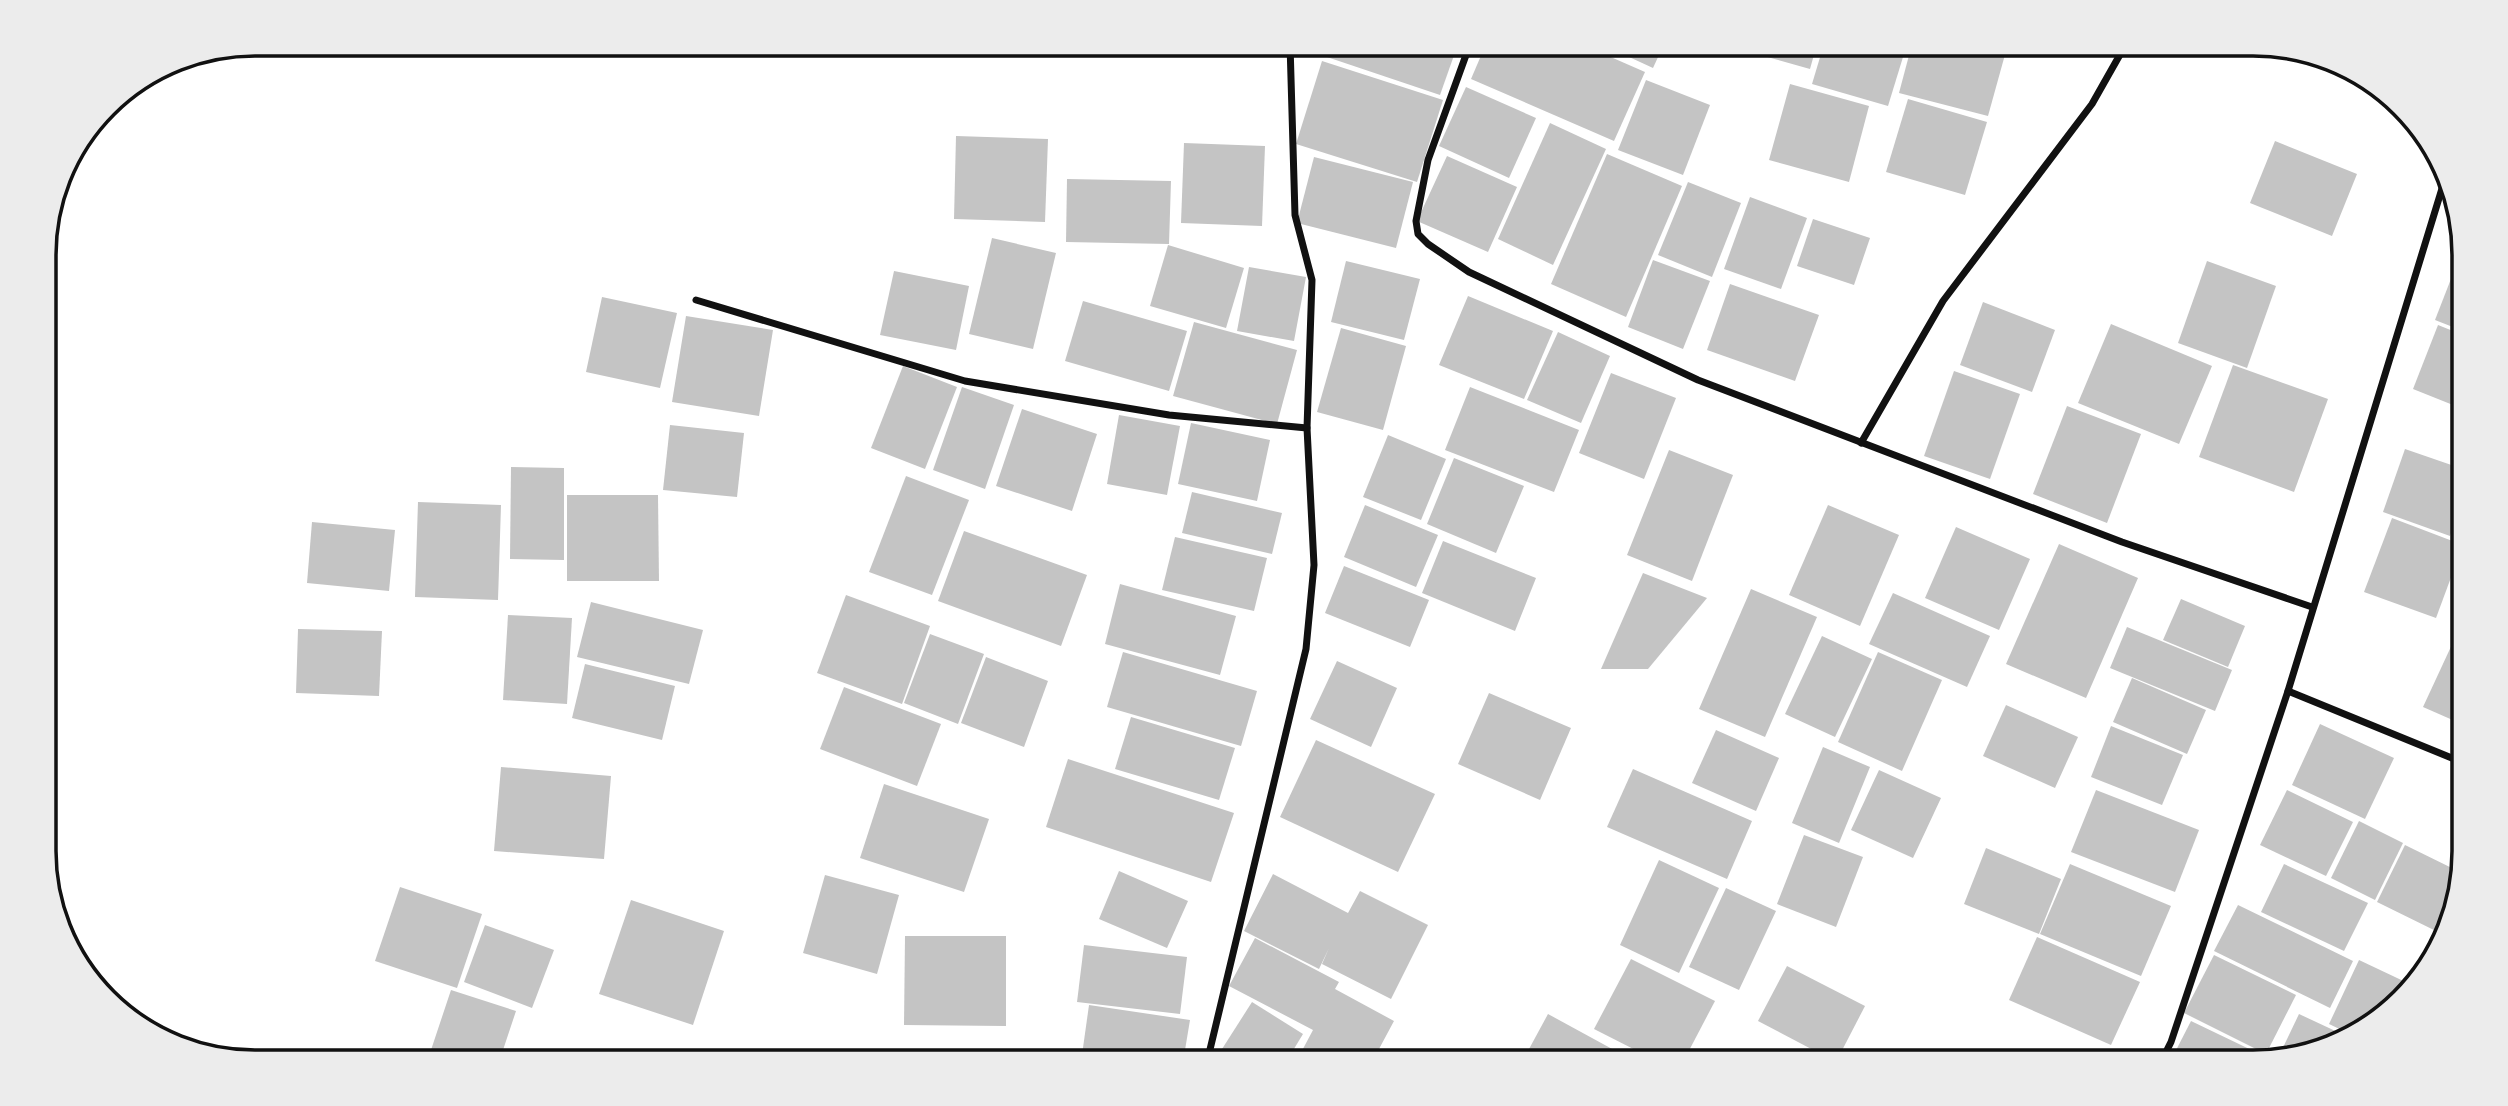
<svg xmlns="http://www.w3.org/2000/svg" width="2508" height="1106" font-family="Roboto,sans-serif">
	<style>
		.building { fill: #c4c4c4 }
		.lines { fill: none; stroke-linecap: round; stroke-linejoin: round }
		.minor { stroke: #111; stroke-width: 7 }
		.rim { fill: none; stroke: #111; stroke-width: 3.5 }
	</style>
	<rect width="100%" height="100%" fill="#fff"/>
	<g class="building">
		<polygon points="1325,44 1458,44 1440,95 1321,55"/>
		<polygon points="1486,44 1581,44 1645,72 1614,141 1471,79"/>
		<polygon points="1601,44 1664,44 1653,68"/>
		<polygon points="1755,44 1817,44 1810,69 1753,53"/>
		<polygon points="1824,44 1907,44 1888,106 1812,84"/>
		<polygon points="1912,44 1980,44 2006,51 1988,116 1899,93"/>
		<polygon points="1322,61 1443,100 1417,182 1296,144"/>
		<polygon points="1646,80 1710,105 1683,175 1618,150"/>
		<polygon points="1790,84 1869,106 1849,182 1769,160"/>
		<polygon points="1466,87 1536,118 1509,178 1439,146"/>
		<polygon points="1908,99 1987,122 1965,195 1886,172"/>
		<polygon points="1550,123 1606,149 1553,265 1498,239"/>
		<polygon points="956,136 1048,139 1045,222 954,219"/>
		<polygon points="2275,141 2357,174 2332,236 2250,203"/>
		<polygon points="1184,143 1265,146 1262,226 1181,223"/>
		<polygon points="1607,154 1682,186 1626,317 1551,284"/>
		<polygon points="1447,156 1517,187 1488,252 1417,221"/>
		<polygon points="1314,157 1413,182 1396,248 1297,223"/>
		<polygon points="1067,179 1171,181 1169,244 1066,242"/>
		<polygon points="1688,182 1741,203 1712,277 1658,255"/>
		<polygon points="1750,197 1807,218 1781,289 1724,269"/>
		<polygon points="1813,219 1870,238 1854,285 1797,266"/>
		<polygon points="992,238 1056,253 1033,349 969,334"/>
		<polygon points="1168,245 1244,268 1226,328 1150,306"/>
		<polygon points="2463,248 2463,331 2435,320"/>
		<polygon points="1653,260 1710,281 1683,349 1628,327"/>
		<polygon points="1346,261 1420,279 1404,340 1331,322"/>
		<polygon points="2207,261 2276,286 2247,368 2178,343"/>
		<polygon points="1249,267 1306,277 1294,341 1237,331"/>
		<polygon points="894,271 969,286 956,350 880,335"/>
		<polygon points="1730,284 1819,315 1795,381 1707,350"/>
		<polygon points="1468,296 1553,331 1524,399 1439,365"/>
		<polygon points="602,297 677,313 660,388 586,372"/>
		<polygon points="1083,301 1187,331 1169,391 1065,361"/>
		<polygon points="1983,302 2055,330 2032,392 1960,365"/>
		<polygon points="686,316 773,330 759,416 672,402"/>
		<polygon points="1194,322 1297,350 1277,424 1173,396"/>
		<polygon points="2111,324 2212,366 2179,444 2078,403"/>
		<polygon points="2438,325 2463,335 2463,409 2413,389"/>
		<polygon points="1341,328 1406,346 1383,430 1317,412"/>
		<polygon points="1558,332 1610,356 1581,423 1527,400"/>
		<polygon points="2233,365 2328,399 2294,492 2199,457"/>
		<polygon points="903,366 957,387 925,469 871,448"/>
		<polygon points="1954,371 2020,394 1990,479 1924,456"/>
		<polygon points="1611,373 1676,398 1644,479 1579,453"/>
		<polygon points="962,387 1014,405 985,489 933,470"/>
		<polygon points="1470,387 1579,430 1554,492 1445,450"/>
		<polygon points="2067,406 2141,434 2107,523 2033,494"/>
		<polygon points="1022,409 1097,434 1072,511 996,486"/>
		<polygon points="1119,415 1180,426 1167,495 1107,484"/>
		<polygon points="1191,423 1270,440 1257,501 1178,484"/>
		<polygon points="670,425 744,433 737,497 663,490"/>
		<polygon points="1388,435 1446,459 1421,520 1363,497"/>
		<polygon points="2405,449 2463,469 2463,498 2450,536 2383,512"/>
		<polygon points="1669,450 1733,475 1692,581 1627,555"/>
		<polygon points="1454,458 1524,486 1496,553 1427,524"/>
		<polygon points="511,467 564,468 564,560 510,559"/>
		<polygon points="906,476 969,500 932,595 869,572"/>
		<polygon points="1192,492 1282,513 1272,554 1182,533"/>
		<polygon points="567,495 658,495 659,581 567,581"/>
		<polygon points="418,502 501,505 498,600 415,597"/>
		<polygon points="1365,505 1438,535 1416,587 1344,557"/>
		<polygon points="1828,505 1899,535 1860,626 1789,595"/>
		<polygon points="2392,518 2463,545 2436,618 2364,592"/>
		<polygon points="312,522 395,530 389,591 307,583"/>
		<polygon points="1956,527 2030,559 1999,630 1925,598"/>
		<polygon points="964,531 1087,575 1061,646 938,601"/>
		<polygon points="1175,537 1267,558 1254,611 1162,590"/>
		<polygon points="1443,541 1536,578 1515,631 1422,593"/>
		<polygon points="2059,544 2138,578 2086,698 2006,664"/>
		<polygon points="1344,566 1429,600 1410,647 1325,613"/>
		<polygon points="1643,573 1707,598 1648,669 1601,669"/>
		<polygon points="1120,584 1236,616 1220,675 1105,644"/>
		<polygon points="1751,589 1817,617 1765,737 1699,709"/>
		<polygon points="1893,593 1990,636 1967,687 1869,644"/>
		<polygon points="846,595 930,626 902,704 817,673"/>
		<polygon points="2181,599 2245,626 2228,667 2163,640"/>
		<polygon points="591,602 703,630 689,684 577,657"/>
		<polygon points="508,615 572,618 567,704 503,700"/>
		<polygon points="2127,627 2232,670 2215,711 2110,668"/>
		<polygon points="298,629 382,631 379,696 296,693"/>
		<polygon points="930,634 984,654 958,724 904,703"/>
		<polygon points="1822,636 1872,659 1835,737 1785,714"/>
		<polygon points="2455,638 2464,642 2464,725 2423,707"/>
		<polygon points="1123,652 1257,691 1241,746 1107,707"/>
		<polygon points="1878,652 1942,680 1902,771 1838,742"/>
		<polygon points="986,657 1048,681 1024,747 961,723"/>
		<polygon points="1337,661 1397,688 1371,747 1310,719"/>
		<polygon points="585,664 675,686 662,740 572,718"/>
		<polygon points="2132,678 2206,710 2187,754 2113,722"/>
		<polygon points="844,687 941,724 917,786 820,749"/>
		<polygon points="1489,693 1571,728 1540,800 1458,764"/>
		<polygon points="2006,705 2078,737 2055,788 1983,756"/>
		<polygon points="1131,717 1235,748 1219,800 1115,769"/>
		<polygon points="2320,724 2394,758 2365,819 2292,785"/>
		<polygon points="2111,726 2183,755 2162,805 2091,777"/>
		<polygon points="1716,730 1779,758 1756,811 1692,783"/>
		<polygon points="1316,740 1435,794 1398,872 1280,817"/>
		<polygon points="1823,747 1870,767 1839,843 1792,823"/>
		<polygon points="1068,759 1234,813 1211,882 1046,827"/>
		<polygon points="501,767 611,776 604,859 494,851"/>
		<polygon points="1633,769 1752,821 1727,879 1607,827"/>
		<polygon points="1879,770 1941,798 1913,858 1851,830"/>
		<polygon points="884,784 989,819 964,892 860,858"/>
		<polygon points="2096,790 2199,830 2175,892 2071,852"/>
		<polygon points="2287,790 2353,822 2326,876 2260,845"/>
		<polygon points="2359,821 2403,843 2375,900 2331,878"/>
		<polygon points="1804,835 1863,857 1836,927 1777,904"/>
		<polygon points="2464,836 2464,852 2461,868 2451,863"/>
		<polygon points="2405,845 2460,872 2454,905 2440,933 2377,902"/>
		<polygon points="1986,848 2061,879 2039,934 1964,904"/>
		<polygon points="1659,860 1719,888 1679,973 1620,945"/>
		<polygon points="2070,864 2171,906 2141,976 2040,934"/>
		<polygon points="2284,864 2368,903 2344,951 2261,912"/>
		<polygon points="1119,871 1188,901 1167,948 1099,919"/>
		<polygon points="1273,874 1348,913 1360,891 1428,925 1391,999 1322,964 1329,948 1319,969 1244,931"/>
		<polygon points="825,875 899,895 877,974 803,953"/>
		<polygon points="400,887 482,914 457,988 375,961"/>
		<polygon points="1726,888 1776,911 1739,990 1689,967"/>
		<polygon points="631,900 724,931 693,1025 599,994"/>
		<polygon points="2238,905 2353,961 2330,1008 2214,951"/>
		<polygon points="485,925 554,950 532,1008 464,982"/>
		<polygon points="905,936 1006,936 1006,1026 904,1025"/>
		<polygon points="2037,937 2140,982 2111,1045 2009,1000"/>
		<polygon points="1255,938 1339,982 1335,989 1394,1021 1372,1062 1296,1062 1313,1030 1229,986"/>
		<polygon points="1084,945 1187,957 1180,1014 1077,1002"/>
		<polygon points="2214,955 2296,995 2266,1054 2184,1013"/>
		<polygon points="1631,959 1715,1001 1683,1062 1659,1062 1594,1029"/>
		<polygon points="2359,960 2414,986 2371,1026 2350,1034 2329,1024"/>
		<polygon points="1787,966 1865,1006 1836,1062 1758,1021"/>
		<polygon points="451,990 516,1011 499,1062 427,1062"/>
		<polygon points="1252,1002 1303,1034 1286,1062 1219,1062 1215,1060"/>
		<polygon points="1089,1005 1190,1020 1183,1062 1081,1062"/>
		<polygon points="1548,1014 1636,1062 1522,1062"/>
		<polygon points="2299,1014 2344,1035 2278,1058"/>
		<polygon points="2191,1021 2266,1057 2263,1062 2170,1062"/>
		<polygon points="1989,1053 2010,1062 1985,1062"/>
	</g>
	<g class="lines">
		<g class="minor">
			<polyline points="1470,44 1428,160 1416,221 1418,234 1428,244 1469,272 1698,380 2122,542 2312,607"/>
			<polyline points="696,300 965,381 1169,415 1307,428"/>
			<polyline points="1861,443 1943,301 2092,104 2126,44"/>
			<polyline points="2288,691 2464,763"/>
			<polyline points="1207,1062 1306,649 1314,565 1307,428 1312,280 1295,215 1290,44"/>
			<polyline points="2161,1062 2171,1042 2288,691 2444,182"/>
		</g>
	</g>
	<path d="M0 0H2508V1106H0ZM255 56H2253A199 199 0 0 1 2452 255V851A199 199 0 0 1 2253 1050H255A199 199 0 0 1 56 851V255A199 199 0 0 1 255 56Z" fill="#ececec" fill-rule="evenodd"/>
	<path class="rim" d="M255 56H2253A199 199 0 0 1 2452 255V851A199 199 0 0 1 2253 1050H255A199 199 0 0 1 56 851V255A199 199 0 0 1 255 56Z"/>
</svg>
